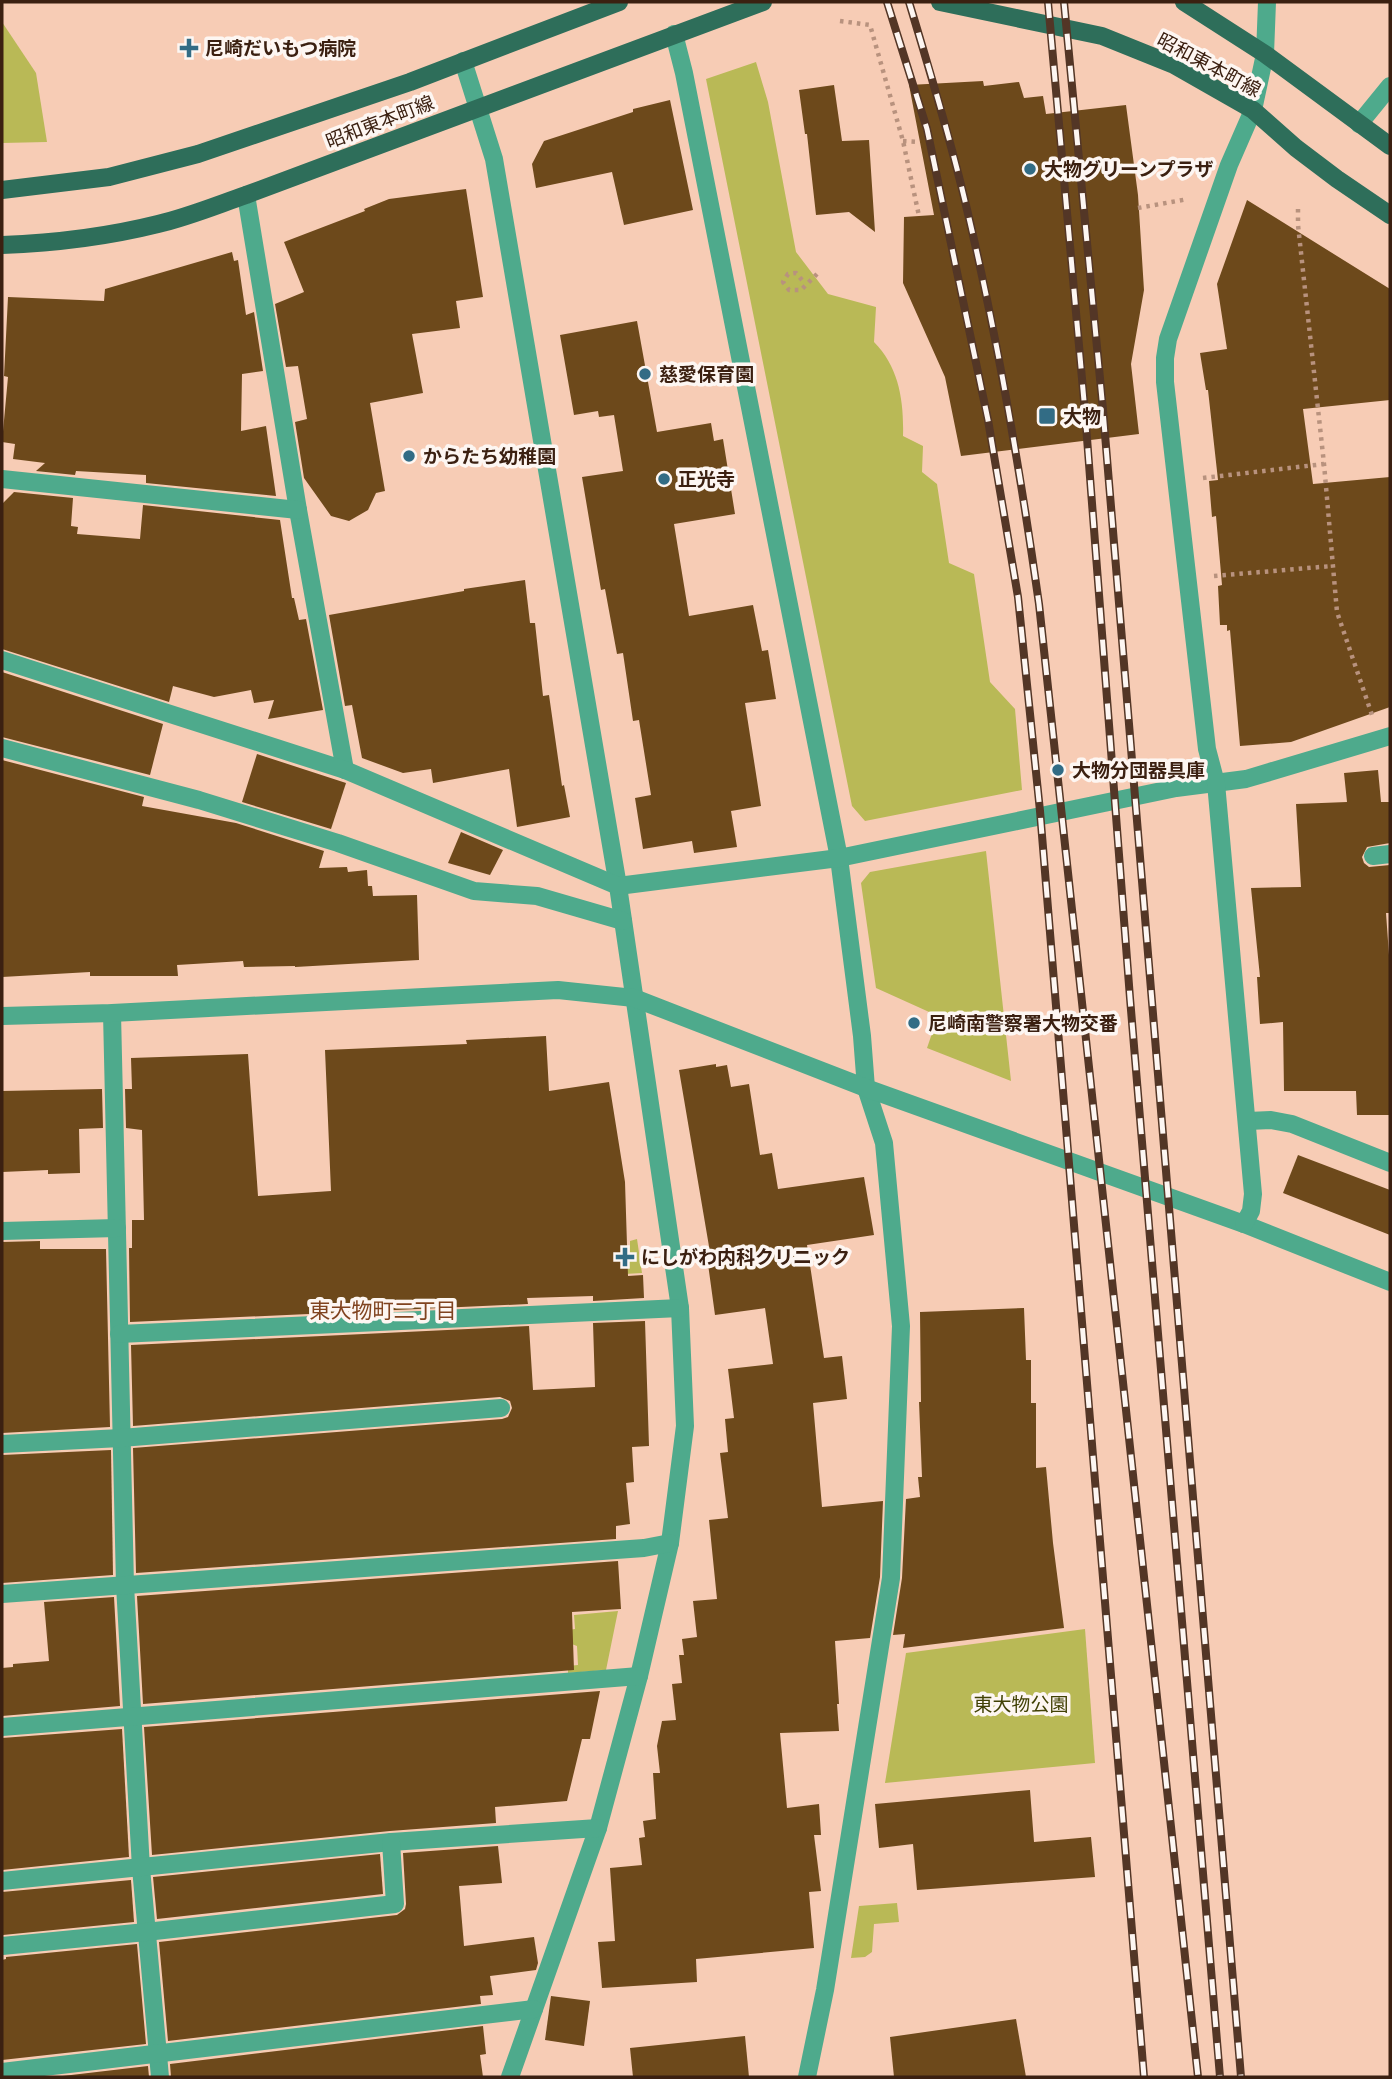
<svg xmlns="http://www.w3.org/2000/svg" width="1392" height="2079" font-family="Roboto,'Noto Sans JP',sans-serif">
	<style>
		.green { fill: #b9b956 }
		.building { fill: #6d491b }
		.lines { fill: none; stroke-linecap: round; stroke-linejoin: round }
		.path { stroke: #b8927e; stroke-width: 4.5; stroke-dasharray: 3.5 5; stroke-linecap: butt }
		.minor { stroke: #4eaa8c; stroke-width: 18 }
		.major { stroke: #2e6e5a; stroke-width: 18 }
		.rail-casing { stroke: #533626; stroke-width: 8 }
		.rail { stroke: #fdf6f2; stroke-width: 5; stroke-dasharray: 16; stroke-linecap: butt }
		.poi-dot { fill: #326c85; stroke: #fdf6f2; stroke-width: 2.5 }
		.labels { text-anchor: middle; dominant-baseline: central; stroke-width: 7; stroke-linejoin: round; paint-order: stroke }
		.poi-label { font-size: 19px; font-weight: bold; fill: #3b2011; stroke: #fdf6f2; text-anchor: start }
		.street-label { font-size: 19px; fill: #3b2011; stroke: #fdf6f2 }
		.park-label { font-size: 19px; fill: #414105; stroke: #fdf6f2 }
		.neighbourhood-label { font-size: 21px; fill: #80431f; stroke: #fdf6f2 }
	</style>
	<rect width="100%" height="100%" fill="#f7ccb5"/>
	<g class="green">
		<polygon points="2,22 36,73 47,142 2,143"/>
		<path d="M756 62 768 102 796 252 828 294 876 307 874 342C899 367 904 401 903 436L923 446 922 472 937 484 949 563 974 574 990 682 1015 709 1022 790 865 821 852 806 706 79Z"/>
		<polygon points="986,851 1011,1081 927,1048 938,1016 876,988 861,883 870,872"/>
		<polygon points="637,1239 642,1273 607,1275 592,1256 630,1255 630,1241"/>
		<polygon points="618,1611 606,1670 568,1673 568,1666 578,1665 577,1646 569,1643 568,1630 575,1629 574,1615"/>
		<polygon points="1085,1629 1095,1763 885,1783 906,1653"/>
		<polygon points="897,1903 899,1922 874,1924 872,1952 865,1957 851,1958 859,1906"/>
	</g>
	<g class="building">
		<polygon points="983,81 984,86 1019,82 1024,98 1043,96 1046,114 1126,105 1138,195 1144,290 1131,364 1139,434 961,456 945,377 903,283 904,217 934,215 909,85"/>
		<polygon points="834,85 842,141 869,140 875,232 849,212 816,215 807,134 805,134 799,90"/>
		<polygon points="670,100 693,210 624,225 612,172 536,188 532,164 544,141 633,112 633,109"/>
		<polygon points="466,189 483,297 456,301 460,328 412,334 423,393 370,403 385,491 376,493 368,510 349,521 331,516 304,478 295,422 307,419 298,366 286,367 275,304 304,292 284,242 365,211 364,209 389,199"/>
		<polygon points="1247,200 1390,289 1390,400 1303,409 1313,484 1390,477 1390,707 1291,742 1240,746 1230,630 1227,631 1227,625 1220,625 1218,586 1222,585 1216,516 1212,517 1209,481 1218,480 1208,390 1206,390 1200,353 1227,349 1217,284"/>
		<polygon points="232,252 234,261 238,260 246,315 254,312 263,371 242,374 241,431 266,426 276,496 146,483 146,475 76,471 75,475 36,471 45,463 13,459 15,444 2,442 8,377 4,376 8,297 104,301 105,289"/>
		<polygon points="637,321 657,432 711,423 714,441 723,439 735,514 674,524 689,616 753,605 762,651 768,650 776,699 745,703 761,806 731,811 737,847 694,853 692,841 643,849 635,798 651,795 639,720 633,721 623,653 617,654 605,589 601,590 582,477 623,471 614,415 599,417 598,411 574,415 560,335"/>
		<polygon points="14,492 73,498 71,526 78,527 77,534 140,539 143,505 280,520 292,598 294,598 299,620 306,619 323,710 268,719 274,700 254,703 251,690 214,697 173,686 169,702 2,649 2,504"/>
		<polygon points="525,580 530,623 535,623 543,696 549,695 562,786 564,785 570,817 517,827 509,769 433,783 431,769 403,773 362,758 352,705 345,706 329,615 464,591 464,589"/>
		<polygon points="2,672 163,724 150,775 2,737"/>
		<polygon points="257,754 346,783 331,829 242,802"/>
		<polygon points="2,760 144,797 142,806 236,823 324,851 319,868 347,867 348,872 367,870 368,886 372,886 373,896 417,895 419,960 295,967 295,966 244,967 243,961 177,965 178,976 90,976 90,972 2,977"/>
		<polygon points="1378,770 1381,802 1390,802 1390,843 1367,847 1362,857 1364,863 1369,867 1390,865 1390,913 1386,913 1390,969 1390,1115 1357,1115 1356,1091 1284,1091 1283,1022 1260,1024 1257,977 1260,977 1251,888 1301,887 1296,804 1347,802 1344,773"/>
		<polygon points="461,832 503,850 490,875 448,863"/>
		<polygon points="546,1036 549,1091 609,1082 625,1182 628,1276 643,1275 644,1298 593,1301 593,1296 527,1298 528,1304 130,1322 129,1248 132,1248 132,1220 144,1220 142,1130 126,1128 125,1089 132,1089 131,1058 248,1054 258,1196 331,1191 325,1050 467,1044 466,1040"/>
		<polygon points="716,1064 716,1067 727,1065 731,1087 749,1084 760,1155 772,1153 778,1189 864,1177 874,1235 807,1245 824,1358 842,1356 847,1399 813,1403 822,1507 883,1501 880,1577 870,1638 835,1641 839,1704 837,1704 839,1731 780,1733 787,1808 819,1804 821,1835 814,1835 821,1891 809,1892 814,1948 696,1959 697,1982 602,1988 598,1942 615,1941 610,1868 642,1865 639,1838 645,1837 643,1821 656,1819 653,1773 660,1773 657,1746 662,1721 676,1720 672,1684 682,1683 679,1655 684,1655 682,1639 697,1637 693,1601 717,1599 709,1520 728,1518 720,1453 728,1452 725,1419 734,1418 728,1369 773,1364 765,1308 715,1315 708,1264 712,1264 679,1070"/>
		<polygon points="102,1089 103,1128 79,1129 80,1173 48,1174 48,1170 2,1172 2,1091"/>
		<polygon points="1298,1155 1390,1190 1390,1235 1283,1193"/>
		<polygon points="40,1241 40,1249 106,1249 110,1427 2,1433 2,1242"/>
		<polygon points="1024,1308 1026,1360 1031,1360 1031,1403 1036,1403 1036,1468 1046,1467 1053,1543 1064,1628 903,1648 905,1634 893,1635 902,1578 906,1499 920,1497 918,1477 922,1477 919,1402 921,1402 920,1312"/>
		<polygon points="645,1321 649,1446 632,1447 634,1482 626,1483 630,1524 616,1526 616,1539 136,1573 133,1448 502,1419 508,1417 512,1408 510,1401 500,1397 133,1426 131,1345 529,1326 533,1390 595,1387 593,1323"/>
		<polygon points="111,1450 113,1575 2,1583 2,1455"/>
		<polygon points="618,1561 621,1609 572,1612 574,1670 143,1704 137,1596"/>
		<polygon points="114,1597 120,1706 2,1716 2,1668 13,1667 13,1664 49,1661 44,1602"/>
		<polygon points="600,1691 590,1739 582,1739 567,1801 495,1807 496,1823 390,1831 152,1855 144,1727"/>
		<polygon points="122,1729 129,1857 2,1870 2,1738"/>
		<polygon points="1030,1790 1034,1842 1091,1837 1095,1877 917,1890 913,1844 879,1848 875,1804"/>
		<polygon points="498,1846 502,1883 459,1886 464,1946 534,1937 538,1963 536,1970 490,1976 493,1995 480,1996 481,2004 168,2041 159,1942 397,1915 405,1909 406,1904 403,1853"/>
		<polygon points="380,1854 383,1894 157,1919 153,1877"/>
		<polygon points="131,1880 134,1922 3,1935 2,1892"/>
		<polygon points="137,1944 146,2044 2,2060 2,1960 6,1959 6,1957"/>
		<polygon points="551,1996 590,2001 584,2046 545,2040"/>
		<polygon points="1016,2019 1026,2077 894,2077 890,2037"/>
		<polygon points="483,2026 486,2054 480,2055 483,2077 171,2077 170,2064"/>
		<polygon points="745,2036 749,2077 633,2077 630,2048"/>
		<polygon points="148,2066 149,2077 54,2077"/>
	</g>
	<g class="lines">
		<g class="path">
			<polyline points="840,21 870,25 903,141 919,216"/>
			<polyline points="903,141 920,142"/>
			<polyline points="1138,208 1188,199"/>
			<polyline points="1298,209 1298,225 1324,464 1337,612 1372,715"/>
			<polyline points="802,280 796,273 788,274 783,282 789,290 801,290 817,274"/>
			<polyline points="1203,478 1324,464"/>
			<polyline points="1214,576 1332,566"/>
		</g>
		<g class="minor">
			<polyline points="674,34 684,73 839,858 862,1036 866,1088 884,1143 901,1326 891,1578 825,1990 807,2077"/>
			<polyline points="463,61 494,159 618,886 680,1308 685,1426 670,1543 639,1676 598,1828 510,2077"/>
			<polyline points="1359,124 1390,86"/>
			<polyline points="246,195 298,510 345,770"/>
			<polyline points="2,479 298,510"/>
			<polyline points="2,660 345,770 618,886 839,858 1176,788 1246,779 1390,736"/>
			<polyline points="2,748 199,800 338,843 474,891 537,896 623,921"/>
			<polyline points="1373,856 1390,854"/>
			<polyline points="112,1013 125,1585 141,1868 160,2077"/>
			<polyline points="2,1016 112,1013 558,990 634,998 866,1088 1244,1224 1390,1282"/>
			<polyline points="1248,1121 1271,1120 1292,1124 1390,1163"/>
			<polyline points="1244,1224 1251,1211 1253,1194 1216,783 1207,749 1165,382 1165,358 1168,339 1229,165 1253,110 1265,54 1267,2"/>
			<polyline points="2,1231 117,1228"/>
			<polyline points="119,1334 680,1308"/>
			<polyline points="2,1444 121,1438 501,1408"/>
			<polyline points="2,1594 644,1548 670,1543"/>
			<polyline points="2,1727 639,1676"/>
			<polyline points="2,1881 391,1842 598,1828"/>
			<polyline points="2,1946 146,1932 395,1904 391,1842"/>
			<polyline points="2,2072 534,2009"/>
		</g>
		<g class="major">
			<polyline points="940,2 1102,36 1174,65 1253,110 1296,148 1337,179 1390,215"/>
			<polyline points="1184,2 1265,54 1390,146"/>
			<polyline points="2,190 109,177 198,154 410,82 619,2"/>
			<path d="M2 245C55 243 106 237 158 224 188 217 217 205 246 195L763 2"/>
		</g>
		<g class="rail-casing">
			<g id="rail">
				<polyline points="887,2 927,129 988,420 1018,597 1040,811 1144,2077"/>
				<path d="M909 2C929 68 949 134 965 201 997 334 1020 469 1039 604L1198 2077"/>
				<polyline points="1048,2 1085,412 1130,998 1220,2077"/>
				<polyline points="1064,2 1103,410 1241,2077"/>
			</g>
		</g>
		<use href="#rail" class="rail"/>
	</g>
	<g class="poi-dot">
		<path d="M185.5 37.5h7v7h7v7h-7v7h-7v-7h-7v-7h7z"/>
		<circle cx="1030" cy="169" r="7"/>
		<circle cx="645" cy="374" r="7"/>
		<rect x="1038" y="407" width="18" height="18" rx="3.5"/>
		<circle cx="409" cy="456" r="7"/>
		<circle cx="664" cy="479" r="7"/>
		<circle cx="1058" cy="770" r="7"/>
		<circle cx="914" cy="1023" r="7"/>
		<path d="M621.5 1246.5h7v7h7v7h-7v7h-7v-7h-7v-7h7z"/>
	</g>
	<g class="labels">
		<g class="poi-label">
			<text x="205" y="48">尼崎だいもつ病院</text>
			<text x="1044" y="169">大物グリーンプラザ</text>
			<text x="659" y="374">慈愛保育園</text>
			<text x="1063" y="416">大物</text>
			<text x="423" y="456">からたち幼稚園</text>
			<text x="678" y="479">正光寺</text>
			<text x="1072" y="770">大物分団器具庫</text>
			<text x="928" y="1023">尼崎南警察署大物交番</text>
			<text x="641" y="1257">にしがわ内科クリニック</text>
		</g>
		<g class="street-label">
			<text transform="translate(1209 65) rotate(28)">昭和東本町線</text>
			<text transform="translate(380 122) rotate(-21)">昭和東本町線</text>
		</g>
		<g class="park-label">
			<text x="1021" y="1704">東大物公園</text>
		</g>
		<g class="neighbourhood-label">
			<text x="383" y="1311">東大物町二丁目</text>
		</g>
	</g>
	<rect width="1392" height="2079" fill="none" stroke="#3b2011" stroke-width="7"/>
</svg>
